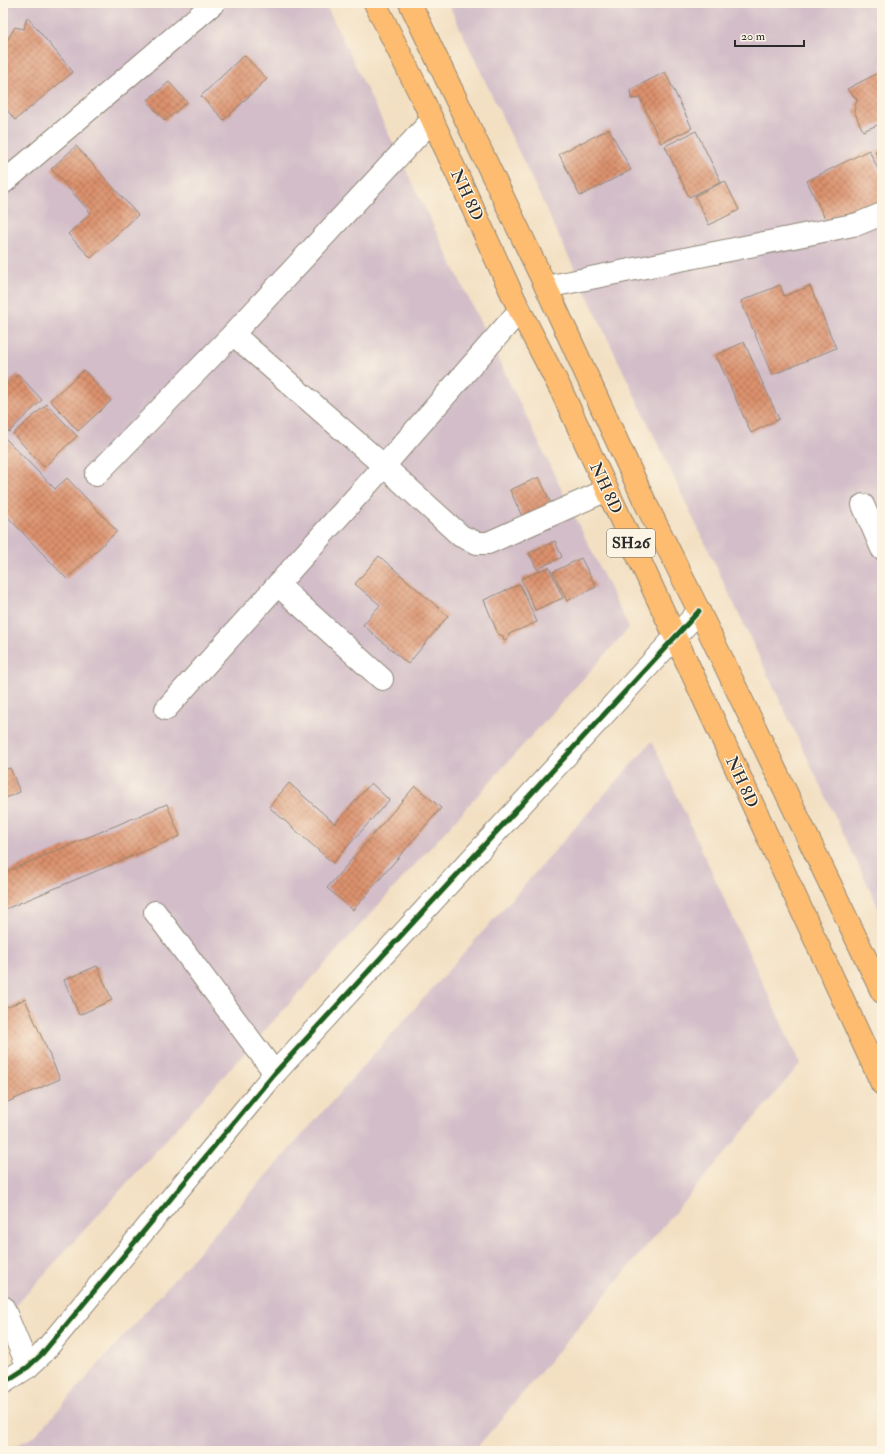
<svg xmlns="http://www.w3.org/2000/svg" width="885" height="1454" font-family="'IM FELL Double Pica',serif">
	<style>
		.industrial { fill: #d2bdc8 }
		.building { fill: url(#building-cross-hatch) }
		.lines { fill: none; stroke-linecap: round; stroke-linejoin: round }
		.minor-casing { stroke: #8f8677; stroke-width: 24 }
		.major-casing { stroke: #8f8677; stroke-width: 24 }
		.minor { stroke: #fff; stroke-width: 22 }
		.major { stroke: #fdbc70; stroke-width: 22 }
		.cycleway-casing { stroke: #fcf5e5; stroke-width: 8 }
		.cycleway { stroke: #1b5e20; stroke-width: 5 }
		.labels { text-anchor: middle; dominant-baseline: central; stroke-width: 3; stroke-linejoin: round; paint-order: stroke }
		.shield { fill: #fcf5e5; stroke: #6a6863; stroke-width: 1 }
		.shield-label { font-size: 16px; font-weight: bold; fill: #2b2b2b }
		.street-label { font-size: 17px; fill: #2b2b2b; stroke: #fcf5e5 }
	</style>
	<defs>
		<pattern id="building-cross-hatch" width="8" height="8" patternUnits="userSpaceOnUse"><rect width="8" height="8" fill="#db916d"/><path d="M0 0l8 8M0 8l8-8" fill="none" stroke="#b2775a"/></pattern>
	</defs>
	<rect width="100%" height="100%" fill="#fcf5e5"/>
	<filter id="ink" filterUnits="userSpaceOnUse"><feTurbulence type="fractalNoise" baseFrequency=".025" numOctaves="2"/><feDisplacementMap in="SourceGraphic" scale="8" xChannelSelector="R" yChannelSelector="G"/><feConvolveMatrix kernelMatrix="1 2 1 2 8 2 1 2 1" color-interpolation-filters="sRGB"/></filter>
	<filter id="wash" filterUnits="userSpaceOnUse"><feTurbulence type="fractalNoise" baseFrequency=".012" numOctaves="4" result="noise"/><feDisplacementMap in="SourceGraphic" scale="16" xChannelSelector="R" yChannelSelector="G"/><feGaussianBlur stdDeviation="0.9" result="paint"/><feColorMatrix in="noise" values="0 0 0 0 0 0 0 0 0 0 0 0 0 0 0 0 0 1.4 0 .05"/><feComposite in="paint" operator="in"/></filter>
	<g filter="url(#wash)">
		<rect width="100%" height="100%" fill="#f3e0c3"/>
		<g class="industrial">
			<polygon points="3,3 325,3 629,628 3,1320"/>
			<polygon points="448,3 882,3 882,915"/>
			<polygon points="652,741 800,1064 474,1451 3,1451 34,1437"/>
		</g>
		<g id="blocks">
			<g class="building">
				<polygon points="27,17 73,72 15,120 3,105 3,38 6,42 15,27 24,29"/>
				<polygon points="244,55 267,79 224,120 201,96"/>
				<polygon points="882,71 882,123 863,131 854,111 857,99 847,89"/>
				<polygon points="665,72 692,128 661,143 640,98 631,99 630,90"/>
				<polygon points="169,82 187,102 165,121 147,101"/>
				<polygon points="609,129 631,170 580,196 559,154"/>
				<polygon points="696,131 721,182 689,197 665,146"/>
				<polygon points="76,146 138,215 91,258 68,234 91,213 51,169"/>
				<polygon points="882,148 882,168 875,151"/>
				<polygon points="869,150 882,178 882,208 829,227 807,181"/>
				<polygon points="725,181 739,210 709,225 695,196"/>
				<polygon points="780,285 784,296 810,286 836,348 772,375 741,301"/>
				<polygon points="744,342 779,419 751,433 716,355"/>
				<polygon points="84,370 111,401 78,431 50,400"/>
				<polygon points="18,374 42,400 9,432 3,426 3,388"/>
				<polygon points="47,404 77,436 44,467 13,434"/>
				<polygon points="3,436 55,489 67,478 117,531 67,579 3,512"/>
				<polygon points="539,477 554,510 525,523 510,490"/>
				<polygon points="555,541 562,557 537,569 529,553"/>
				<polygon points="379,556 448,616 408,664 363,625 380,605 355,584"/>
				<polygon points="581,558 596,587 567,601 553,572"/>
				<polygon points="549,567 563,598 535,610 521,579"/>
				<polygon points="520,584 537,622 509,634 508,639 504,641 503,636 498,634 484,600"/>
				<polygon points="10,768 20,792 3,799 3,770"/>
				<polygon points="289,783 335,824 371,783 389,800 333,863 269,807"/>
				<polygon points="415,786 441,808 353,910 327,888"/>
				<polygon points="167,804 180,836 3,910 3,873"/>
				<polygon points="97,966 112,1000 79,1015 64,980"/>
				<polygon points="25,999 60,1079 3,1104 3,1003 8,1007"/>
			</g>
		</g>
	</g>
	<g filter="url(#ink)">
		<use href="#blocks" fill-opacity="0" stroke="#8f8677" stroke-width="1"/>
		<g class="lines">
			<g class="minor-casing">
				<g id="minor">
					<polyline points="3,183 214,3"/>
					<polyline points="546,287 858,224 882,214"/>
					<polyline points="233,334 384,466 461,536 477,543 488,543 607,490"/>
					<polyline points="96,475 233,334 432,120"/>
					<polyline points="863,505 882,549"/>
					<polyline points="278,585 382,679"/>
					<polyline points="166,709 384,466 520,310"/>
					<polyline points="155,912 275,1073"/>
					<polyline points="3,1307 28,1367"/>
					<polyline points="3,1383 28,1367 42,1354 275,1073 699,611"/>
				</g>
			</g>
			<g class="major-casing">
				<g id="major">
					<polyline points="375,3 425,104 518,307 561,390 882,1084"/>
					<polyline points="410,3 546,287 645,502 699,611 882,992"/>
				</g>
			</g>
			<use href="#minor" class="minor"/>
			<use href="#major" class="major"/>
			<g class="cycleway-casing">
				<polyline id="cycleway" points="3,1383 28,1367 42,1354 275,1073 699,611"/>
			</g>
			<use href="#cycleway" class="cycleway"/>
		</g>
	</g>
	<g class="labels">
		<rect class="shield" x="607" y="529" width="48" height="28" rx="3"/>
		<g class="shield-label">
			<text x="631" y="543">SH26</text>
		</g>
		<g class="street-label">
			<text transform="translate(467 195) rotate(65)">NH 8D</text>
			<text transform="translate(606 488) rotate(65)">NH 8D</text>
			<text transform="translate(742 782) rotate(65)">NH 8D</text>
		</g>
	</g>
	<rect width="885" height="1454" fill="none" stroke="#fcf5e5" stroke-width="16"/>
	<path d="M735 40v6h69v-6" fill="none" stroke="#2b2b2b" stroke-width="2"/>
	<text x="741" y="40" font-size="12" fill="#2b2b2b" stroke="#fcf5e5" stroke-width="3" paint-order="stroke">20 m</text>
</svg>
